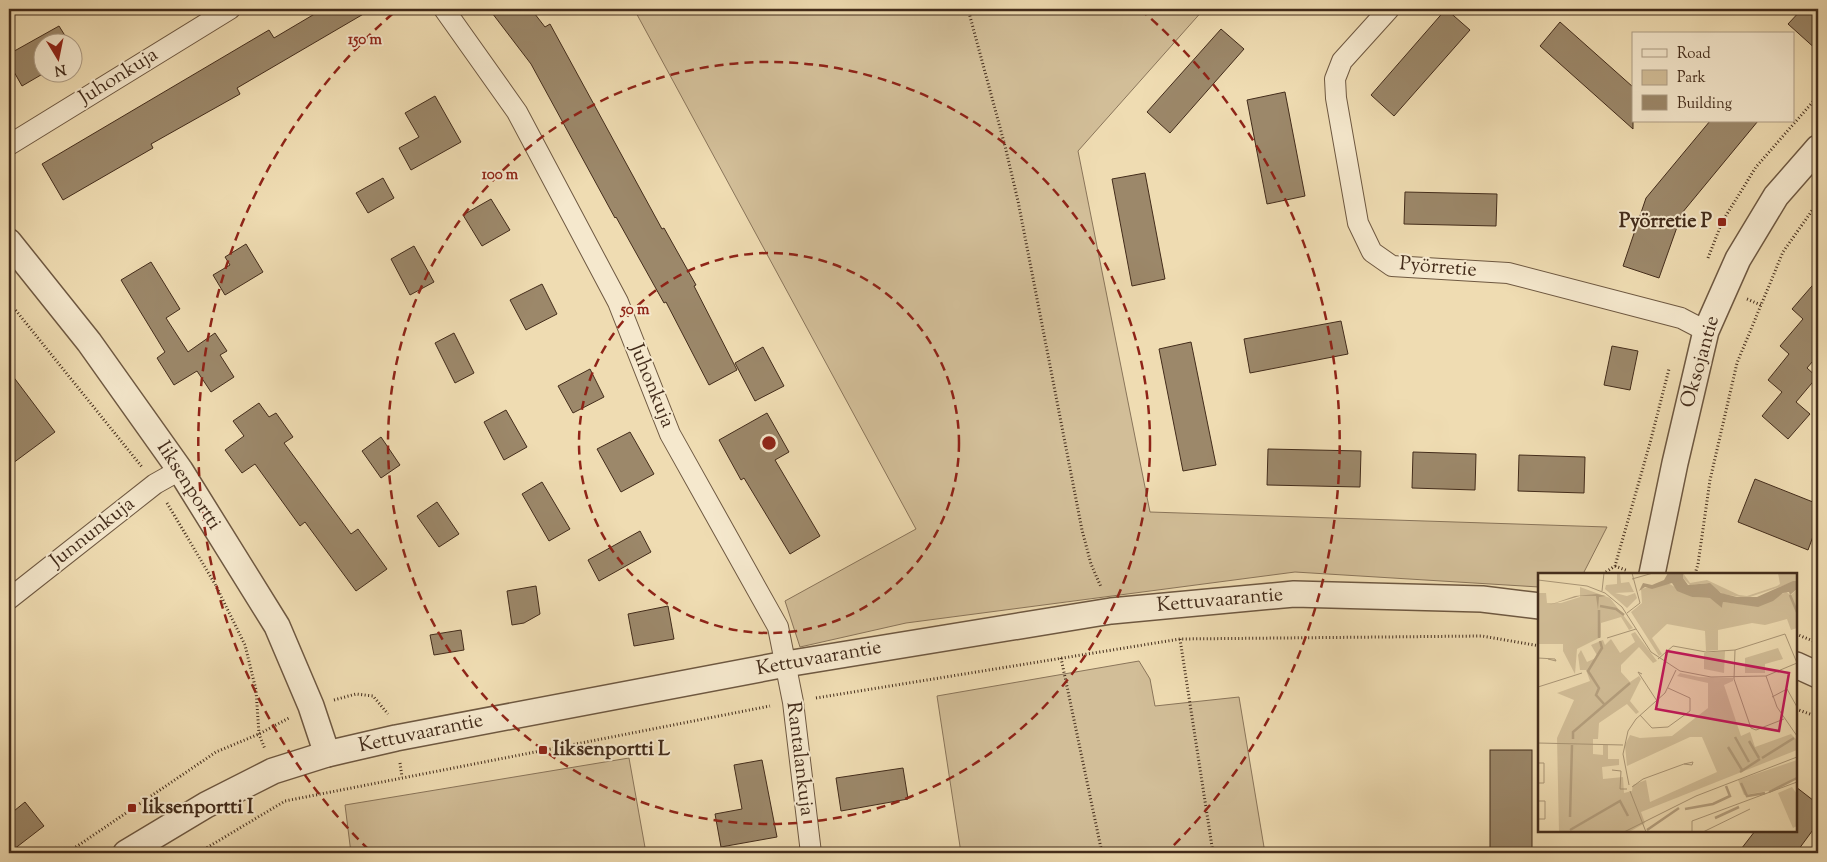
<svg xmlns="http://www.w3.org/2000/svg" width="1827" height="862" font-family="'Sorts Mill Goudy',serif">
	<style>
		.green { fill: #d2be98; stroke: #8a755a }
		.building { fill: #9c886a; stroke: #432c1b }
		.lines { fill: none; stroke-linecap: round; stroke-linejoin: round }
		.minor-casing { stroke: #6e5841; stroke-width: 22 }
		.tertiary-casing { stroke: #6e5841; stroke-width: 28 }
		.path { stroke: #432c1b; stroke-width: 3; stroke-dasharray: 1 2.5; stroke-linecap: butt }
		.minor { stroke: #f5e8cd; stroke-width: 20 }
		.tertiary { stroke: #f5e8cd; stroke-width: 25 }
		.ring { fill: none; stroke: #8f2418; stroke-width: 2.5; stroke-dasharray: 9 6 }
		.poi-dot { fill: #8f2418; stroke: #f5e8cd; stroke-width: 2 }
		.labels { text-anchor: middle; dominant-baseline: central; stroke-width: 4; stroke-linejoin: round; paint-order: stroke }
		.street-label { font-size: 20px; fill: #432c1b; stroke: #f5e8cd }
		.poi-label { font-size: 20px; font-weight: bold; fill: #432c1b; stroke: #f5e8cd; text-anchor: start }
		.inset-river { fill: none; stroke: #b5a07f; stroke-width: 2.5 }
		.inset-road { fill: none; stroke: #aa9676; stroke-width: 1 }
		.view { fill: #c2185b; fill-opacity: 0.15; stroke: #c2185b; stroke-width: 2.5 }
		.inset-edge { fill: none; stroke: #432c1b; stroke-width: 2.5 }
		.centre { fill: #8f2418; stroke: #f5e8cd; stroke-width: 2.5 }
		.ring-label { font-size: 15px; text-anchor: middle; font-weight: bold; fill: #8f2418; stroke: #f5e8cd; stroke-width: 4; stroke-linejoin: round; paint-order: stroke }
	</style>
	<rect width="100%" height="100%" fill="#efdcb2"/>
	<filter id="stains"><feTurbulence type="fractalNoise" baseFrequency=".004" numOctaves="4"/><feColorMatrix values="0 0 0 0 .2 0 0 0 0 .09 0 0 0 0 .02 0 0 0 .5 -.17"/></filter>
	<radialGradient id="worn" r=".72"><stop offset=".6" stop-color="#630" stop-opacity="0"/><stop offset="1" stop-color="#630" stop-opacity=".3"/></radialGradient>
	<g class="green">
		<polygon points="634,9 1204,9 1078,151 1150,512 1607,527 1583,574 1540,574 1539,587 1295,572 906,623 800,647 785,601 916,529"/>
		<polygon points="1139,661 1150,679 1155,706 1239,697 1265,853 961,853 937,696"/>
		<polygon points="629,758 646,853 351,853 345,805"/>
	</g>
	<g class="building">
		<polygon points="323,9 372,9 237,88 240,94 151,144 153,148 63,200 42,164 269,30 274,38"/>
		<polygon points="489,9 531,9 545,27 550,24 662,229 664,228 696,285 694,286 737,370 709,385 666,302 664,303 616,217 615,218 531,64"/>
		<polygon points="1446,9 1470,30 1394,116 1371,95"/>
		<polygon points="1802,9 1818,9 1818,51 1788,24"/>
		<polygon points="1560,22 1633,87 1633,129 1540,46"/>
		<polygon points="59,26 69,42 42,42 42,72 46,72 22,86 9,63 9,54"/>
		<polygon points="1221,29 1244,49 1170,133 1147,112"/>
		<polygon points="1285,92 1305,196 1267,204 1247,100"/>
		<polygon points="435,96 461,142 411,170 399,148 419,137 405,113"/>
		<polygon points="1710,121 1758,121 1682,213 1659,278 1623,266 1646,198"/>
		<polygon points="1145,173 1165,279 1132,286 1112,179"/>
		<polygon points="383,178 394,198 368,213 356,193"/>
		<polygon points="1405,192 1497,194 1496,226 1404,224"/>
		<polygon points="491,199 510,230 482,246 463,215"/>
		<polygon points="246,244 263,272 225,295 213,275 230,265 225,257"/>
		<polygon points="414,246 434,282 410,295 391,259"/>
		<polygon points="151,262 180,309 166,318 188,352 215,333 227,351 220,355 234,377 211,392 197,371 174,385 157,358 165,352 121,280"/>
		<polygon points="1818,279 1818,355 1807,368 1817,377 1796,402 1810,414 1788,439 1762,416 1782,392 1768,380 1789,354 1780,346 1803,319 1792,309"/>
		<polygon points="542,284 557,314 526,330 510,300"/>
		<polygon points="1341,321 1348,354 1250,373 1244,339"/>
		<polygon points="454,333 474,373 455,383 435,343"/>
		<polygon points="1191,342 1216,465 1183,471 1159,349"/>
		<polygon points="1612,346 1638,351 1630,390 1604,385"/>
		<polygon points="763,347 784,386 755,401 735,363"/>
		<polygon points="590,369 604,397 573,413 558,386"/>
		<polygon points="9,371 55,432 9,466"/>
		<polygon points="259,403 269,417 276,413 293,437 284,443 351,534 358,529 387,569 356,591 305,522 300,526 255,464 242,473 225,450 244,436 233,421"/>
		<polygon points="506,410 527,447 504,460 484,422"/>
		<polygon points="767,413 789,452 775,460 820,536 790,554 744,478 741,480 719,440"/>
		<polygon points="630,432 654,474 621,492 597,449"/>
		<polygon points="381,437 400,465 381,478 362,451"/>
		<polygon points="1268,449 1361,451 1360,487 1267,485"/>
		<polygon points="1413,452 1476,454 1475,490 1412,488"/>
		<polygon points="1519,455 1585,457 1584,493 1518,491"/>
		<polygon points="1755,479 1818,504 1818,523 1808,550 1738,522"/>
		<polygon points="542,482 570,529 549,541 522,494"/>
		<polygon points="437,502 459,534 439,547 417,516"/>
		<polygon points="640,531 651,552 599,581 588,560"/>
		<polygon points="536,586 540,614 524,623 512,625 507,591"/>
		<polygon points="668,606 674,639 634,646 628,614"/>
		<polygon points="461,630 464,650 434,655 430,635"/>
		<rect x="1490" y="750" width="42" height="103"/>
		<polygon points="762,760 777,837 721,847 715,814 742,809 734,765"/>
		<polygon points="903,768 908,799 841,811 836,778"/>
		<polygon points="1796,787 1818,804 1818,823 1796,853 1738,853 1755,831 1796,831"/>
		<polygon points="25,802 44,826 9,853 9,815"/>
	</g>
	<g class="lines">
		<g class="minor-casing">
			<g id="minor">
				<polyline points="444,9 517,112 618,302 670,434 778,627 793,702 811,853"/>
				<polyline points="1389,9 1342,61 1335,79 1336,98 1358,223 1372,252 1392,266 1508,273 1681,318 1706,331"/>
				<polyline points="9,145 230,9"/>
				<polyline points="9,599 155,484 180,470"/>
			</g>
		</g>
		<g class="tertiary-casing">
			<g id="tertiary">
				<polyline points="9,242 89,342 180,470 277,626 311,706 327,754"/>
				<polyline points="1652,574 1675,463 1706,331 1738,259 1776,196 1818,148"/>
				<polyline points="1796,665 1818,675"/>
				<polyline points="126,853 206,805 273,771 327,754 396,738 786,664 1111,611 1294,594 1482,599 1540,606"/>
			</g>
		</g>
		<g class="path">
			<polyline points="968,9 1005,146 1018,201 1082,530 1091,564 1101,587"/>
			<polyline points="1708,258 1722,222 1756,167 1818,96"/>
			<polyline points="1747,299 1761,305"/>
			<polyline points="9,302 142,467"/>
			<polyline points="167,503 215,584 245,645 256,690 259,734 265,749"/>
			<polyline points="1615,566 1628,571"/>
			<polyline points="1603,574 1615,566 1650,443 1669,369"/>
			<polyline points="1695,574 1698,564 1710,480 1737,363 1783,252 1818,202"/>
			<polyline points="1796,634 1818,643"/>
			<polyline points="1180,639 1213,853"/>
			<polyline points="1061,658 1102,853"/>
			<polyline points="816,698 1180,639 1482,636 1540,646"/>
			<polyline points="334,700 356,694 373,696 388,714"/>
			<polyline points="1796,709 1818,717"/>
			<polyline points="400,763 402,777"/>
			<polyline points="67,853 216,752 259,734 289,718"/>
			<polyline points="198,853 285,801 770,706"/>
		</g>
		<use href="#minor" class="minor"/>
		<use href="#tertiary" class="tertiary"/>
	</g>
	<g class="ring">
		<circle cx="769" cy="443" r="190"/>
		<circle cx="769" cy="443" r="381"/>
		<path d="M369 850A571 571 0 0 1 398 9M1140 9A571 571 0 0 1 1169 850"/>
	</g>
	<g class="poi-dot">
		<rect x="1717" y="217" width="10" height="10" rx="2.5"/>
		<rect x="538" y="745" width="10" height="10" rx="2.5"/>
		<rect x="127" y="803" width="10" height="10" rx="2.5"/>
	</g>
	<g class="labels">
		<g class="street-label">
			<text transform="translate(119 77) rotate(-32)">Juhonkuja</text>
			<text transform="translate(1438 268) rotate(5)">Pyörretie</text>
			<text transform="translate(1701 362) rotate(-74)">Oksojantie</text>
			<text transform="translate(651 386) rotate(68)">Juhonkuja</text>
			<text transform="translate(188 486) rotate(57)">Iiksenportti</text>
			<text transform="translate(93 533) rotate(-38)">Junnunkuja</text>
			<text transform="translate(1220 601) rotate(-5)">Kettuvaarantie</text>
			<text transform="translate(819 659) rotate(-10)">Kettuvaarantie</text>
			<text transform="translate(421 734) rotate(-12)">Kettuvaarantie</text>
			<text transform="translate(799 759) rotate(83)">Rantalankuja</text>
		</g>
		<g class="poi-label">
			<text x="1712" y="222" text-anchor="end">Pyörretie P</text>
			<text x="553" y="750">Iiksenportti L</text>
			<text x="142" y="808">Iiksenportti I</text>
		</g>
	</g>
	<g transform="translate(1538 573)">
		<rect width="259" height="259" fill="#efdcb2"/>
		<path d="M79 0H82L83 10 91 9 96 19 77 20 89 23 97 20 99 25 89 35 67 16 68 12 79 11ZM145 0 152 10 169 7 201 22 209 23 239 13 242 11 240 0H258L259 8 209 25 185 21 169 10 152 12 145 5ZM130 10 154 24 174 25 184 35 185 29 219 33 248 19 253 22 259 16V55L253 57 249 46 227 52 214 50 180 57V77L168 78 167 58 129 51 114 65 124 81 121 83 93 39 104 30 103 16ZM42 14 72 25 95 55 91 57 83 44 63 50V64L39 76 37 101 25 78V71H0V20H8L9 30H23L42 24ZM97 59 119 88 115 90 101 74 83 92V99L92 109 101 103 103 106 92 128 101 139 98 141 89 131 61 150 60 166H55V181L65 182V172H70V186H81V192L64 194 65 206 85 204 86 220 94 218 95 212 108 207 112 229 179 199 164 164H152L89 193 87 172 92 162 102 165 134 163 170 135V110L139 103 142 100 161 104 195 105V108L186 112 203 163 212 159 217 174 253 161 259 167V177L103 239 107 250 91 259H21L19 165 36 127 19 120 52 108 48 97H42L40 82 43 77 49 89 60 84 53 72 65 67 67 72 73 66 82 80 97 69 93 61ZM240 75 245 86 227 91V100H207V85ZM187 78 186 100 166 96V80ZM259 187V206L230 218 206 222 200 207ZM254 214 259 221V253L255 255 240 220Z" fill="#d2be98"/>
		<path d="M130 0H145V5L150 12 172 10 183 20 199 24H219L255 8H259V16L252 22 251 19 245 20 235 28 220 34 185 29 184 35 172 25 154 24 139 18 134 10 114 16 107 14 101 18 105 10 114 12 126 7ZM59 21 68 23 61 24 60 37 58 23H42L11 32 37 23Z" fill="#b5a07f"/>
		<path class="inset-river" d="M252 22 259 39M62 33 78 36 86 42M61 65V37M62 68 64 75 50 98 61 115 58 122 66 131M197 164 211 189M35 166V159L92 110M211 168 221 185M190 174 204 197M224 185 256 165M202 199 222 186M203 210 209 223 227 220M231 219 259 205M147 236 175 231 192 223 188 213M32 244 34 172M177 245 201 234M32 257 82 228 90 243M109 257 141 235"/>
		<path class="inset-road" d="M94 6 115 0M0 7 49 13 67 20 84 34 113 79 142 98 173 104 228 103 259 90M64 18 66 0M89 40 102 30 94 0M69 65 98 56M197 77 196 106 213 155 218 157 246 146M0 85 17 86 18 88 10 86M120 86 135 73 168 79 197 77 247 61 259 90M104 101 100 99 119 128M228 103 239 134 259 163M0 114 44 100M234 124 249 116 259 134M102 142 114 155 130 154 152 138V125L130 115M0 170 85 172M0 190H6V210H0M74 197 83 198 82 216H89M91 212 85 181 90 158 98 146 127 120 138 97M94 214 105 206 146 191 154 192 155 189 146 191M92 218 108 259M0 228H7V246H0M86 259 158 223 259 184M154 259V248L259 209M165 259 212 236"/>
		<path class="view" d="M129 78 251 100 241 158 118 136Z"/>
		<rect width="259" height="259" class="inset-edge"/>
	</g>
	<circle cx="769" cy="443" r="8" class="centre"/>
	<g class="ring-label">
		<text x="365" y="44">150 m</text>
		<text x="500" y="179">100 m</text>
		<text x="635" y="314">50 m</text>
	</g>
	<rect width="1827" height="862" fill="none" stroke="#efdcb2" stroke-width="30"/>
	<rect x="10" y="10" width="1807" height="842" fill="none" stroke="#432c1b" stroke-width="2.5"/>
	<rect x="15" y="15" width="1797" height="832" fill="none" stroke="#432c1b"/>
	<rect x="1632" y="32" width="162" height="90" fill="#f5e8cd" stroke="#ae9d86"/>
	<rect x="1642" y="49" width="25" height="8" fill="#f5e8cd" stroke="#ae9d86"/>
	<text x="1677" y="58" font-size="15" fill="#432c1b">Road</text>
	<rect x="1642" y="70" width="25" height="15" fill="#d2be98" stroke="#ae9d86"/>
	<text x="1677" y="82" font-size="15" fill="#432c1b">Park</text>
	<rect x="1642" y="95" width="25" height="15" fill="#9c886a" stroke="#ae9d86"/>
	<text x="1677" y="108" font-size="15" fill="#432c1b">Building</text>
	<g transform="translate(58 58) rotate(170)"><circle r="24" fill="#f5e8cd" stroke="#ae9d86"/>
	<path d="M0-4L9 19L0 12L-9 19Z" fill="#8f2418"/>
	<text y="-8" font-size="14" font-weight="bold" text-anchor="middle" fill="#432c1b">N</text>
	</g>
	<rect width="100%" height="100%" filter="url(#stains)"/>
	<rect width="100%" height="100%" fill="url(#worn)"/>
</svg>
